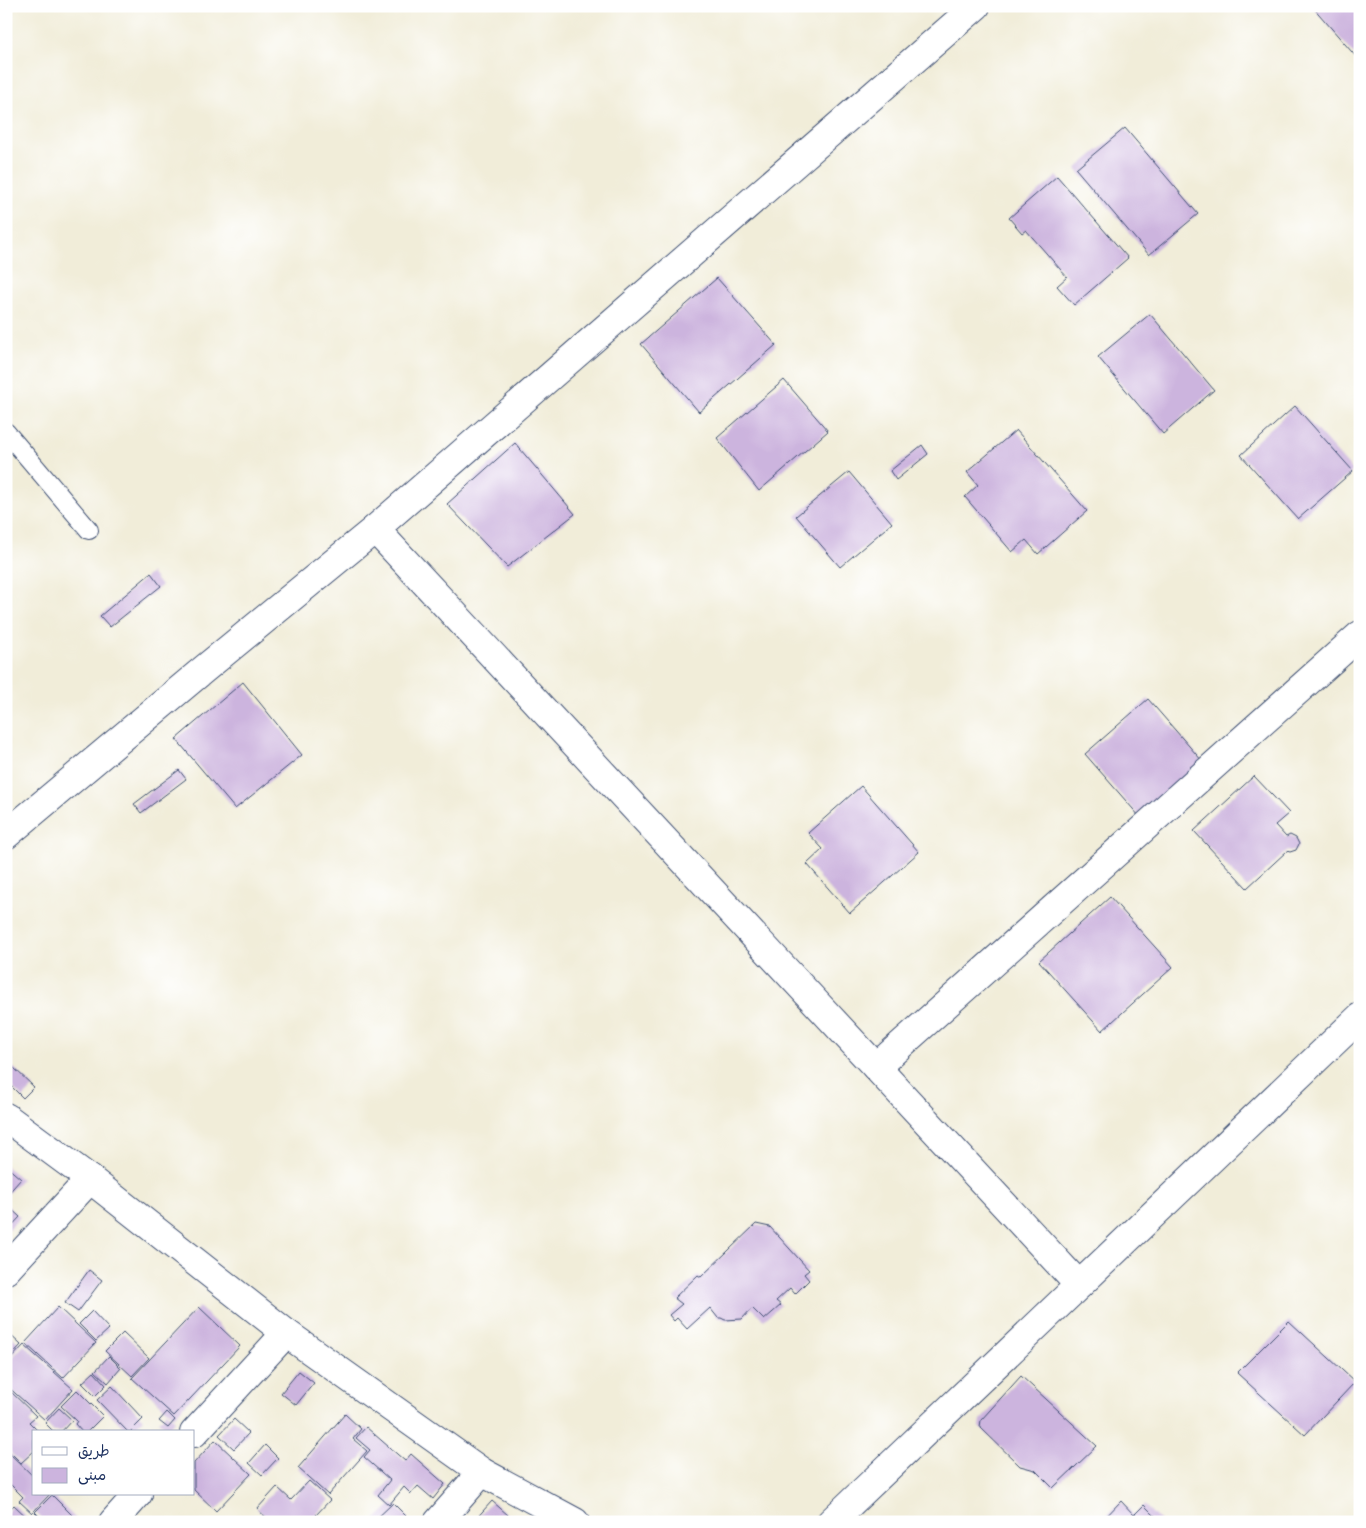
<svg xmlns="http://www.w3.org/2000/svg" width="1366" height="1528" font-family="Mynerve,'Playpen Sans Arabic',sans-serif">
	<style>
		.building { fill: #ccb4de }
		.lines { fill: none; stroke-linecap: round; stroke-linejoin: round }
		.lane-casing { stroke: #3b4c70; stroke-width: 20 }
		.street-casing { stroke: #3b4c70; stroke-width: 30 }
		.secondary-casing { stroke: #3b4c70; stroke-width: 30 }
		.lane { stroke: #fff; stroke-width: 18 }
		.street { stroke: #fff; stroke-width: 28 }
		.secondary { stroke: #fff; stroke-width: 28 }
	</style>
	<rect width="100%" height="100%" fill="#fff"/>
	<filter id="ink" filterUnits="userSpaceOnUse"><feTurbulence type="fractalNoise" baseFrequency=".02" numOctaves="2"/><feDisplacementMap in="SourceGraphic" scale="10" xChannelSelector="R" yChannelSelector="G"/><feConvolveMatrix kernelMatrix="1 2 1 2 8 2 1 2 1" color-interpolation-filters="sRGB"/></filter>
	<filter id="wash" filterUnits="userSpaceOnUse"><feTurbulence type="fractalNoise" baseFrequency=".0096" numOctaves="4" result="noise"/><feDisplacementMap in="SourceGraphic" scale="20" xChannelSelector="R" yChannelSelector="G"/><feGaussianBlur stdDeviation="1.12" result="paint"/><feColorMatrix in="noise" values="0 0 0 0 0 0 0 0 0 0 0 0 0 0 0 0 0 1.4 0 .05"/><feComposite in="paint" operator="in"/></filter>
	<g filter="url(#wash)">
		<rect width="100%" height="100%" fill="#f1edd9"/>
		<g id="blocks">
			<g class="building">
				<polygon points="1312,6 1360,6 1360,58 1358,59"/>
				<polygon points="1125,128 1198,214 1149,255 1076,169"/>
				<polygon points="1057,176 1128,258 1074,305 1057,286 1067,277 1026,230 1022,233 1009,218"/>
				<polygon points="717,278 776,345 699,412 641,344"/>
				<polygon points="1150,314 1214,390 1163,434 1098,357"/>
				<polygon points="784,380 828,431 759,491 717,438"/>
				<polygon points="1295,406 1353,471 1298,519 1241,455"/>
				<polygon points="1016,430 1087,511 1038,554 1026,540 1012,552 965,497 978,485 967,472"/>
				<polygon points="515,443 575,514 507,567 447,504"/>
				<polygon points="922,445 928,454 896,480 890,471"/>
				<polygon points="849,472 892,523 840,567 796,516"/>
				<polygon points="151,573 161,586 110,627 100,616"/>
				<polygon points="243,682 302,755 235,809 176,739"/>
				<polygon points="1148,699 1203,762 1140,817 1085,754"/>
				<polygon points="179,770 186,779 141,813 134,804"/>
				<polygon points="1254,776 1289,813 1275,825 1286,837 1290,835 1296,838 1299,844 1296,850 1290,852 1287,851 1247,888 1194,831"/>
				<polygon points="861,786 919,852 850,913 807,864 823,849 808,833"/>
				<polygon points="1110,897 1173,967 1102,1031 1039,961"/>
				<polygon points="13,1067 34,1087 23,1098 6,1081 6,1073"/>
				<polygon points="6,1166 21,1179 6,1196"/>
				<polygon points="8,1206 20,1217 6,1232 6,1208"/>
				<polygon points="756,1224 770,1227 809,1270 804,1274 809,1280 795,1294 790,1288 776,1301 781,1305 764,1320 752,1308 742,1319 725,1320 721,1318 718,1318 710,1308 687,1329 677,1318 674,1321 669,1315 682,1304 674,1298 698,1275 701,1277"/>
				<polygon points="89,1270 102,1280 78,1312 65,1303"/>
				<polygon points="58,1307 96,1343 63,1378 25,1343"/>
				<polygon points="199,1307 240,1346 174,1416 132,1378"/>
				<polygon points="92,1311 109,1329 96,1341 79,1324"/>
				<polygon points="1289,1321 1355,1382 1305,1435 1237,1373"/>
				<polygon points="6,1331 21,1345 6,1361"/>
				<polygon points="123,1333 149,1358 132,1376 105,1351"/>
				<polygon points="24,1345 73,1389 45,1420 6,1385 6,1364"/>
				<polygon points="109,1356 121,1368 108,1383 95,1371"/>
				<polygon points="299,1371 314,1383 296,1405 281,1393"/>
				<polygon points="94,1372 106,1385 95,1396 82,1383"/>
				<polygon points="1021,1376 1097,1446 1053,1488 1035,1470 1020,1466 980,1427 981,1420"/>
				<polygon points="112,1386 143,1419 130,1432 128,1432 97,1400"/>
				<polygon points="8,1389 36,1416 29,1422 39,1432 34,1432 34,1451 21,1463 6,1448 6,1391"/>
				<polygon points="77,1390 103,1416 87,1432 82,1432 75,1424 77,1421 61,1406"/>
				<polygon points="59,1408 72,1420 61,1432 54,1432 45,1423"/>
				<polygon points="167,1412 175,1420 168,1428 159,1421"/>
				<polygon points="345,1414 361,1429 353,1439 367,1451 328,1495 298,1468"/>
				<polygon points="234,1419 249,1433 234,1449 219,1435"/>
				<polygon points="366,1427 405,1461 411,1454 445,1484 433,1499 418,1486 411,1494 404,1487 389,1505 378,1495 390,1480 364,1457 370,1450 356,1438"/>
				<polygon points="215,1440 251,1474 216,1511 194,1490 194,1463"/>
				<polygon points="265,1445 278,1458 262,1475 249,1463"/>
				<polygon points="8,1452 34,1477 34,1494 50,1494 32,1513 19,1501 23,1497 6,1480 6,1453"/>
				<polygon points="309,1481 330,1500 316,1515 320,1518 317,1522 271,1522 257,1509 277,1487 291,1500"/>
				<polygon points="52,1495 79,1522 45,1522 35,1512"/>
				<polygon points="492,1501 508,1515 501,1522 473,1522"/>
				<polygon points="1121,1501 1134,1515 1144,1505 1161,1522 1101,1522"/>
				<polygon points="393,1503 408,1518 404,1522 373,1522"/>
				<polygon points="14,1505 32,1522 6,1522 6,1513"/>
			</g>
		</g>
	</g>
	<g filter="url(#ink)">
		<use href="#blocks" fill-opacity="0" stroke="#3b4c70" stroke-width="1"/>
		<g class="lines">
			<g class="lane-casing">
				<polyline id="lane" points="6,432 89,530"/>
			</g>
			<g class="street-casing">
				<g id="street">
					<polyline points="375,529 1079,1285"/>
					<polyline points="876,1067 1360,635"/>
					<polyline points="6,1117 90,1179 286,1333 482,1472 575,1522"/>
					<polyline points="6,1270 90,1179"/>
					<polyline points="194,1433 286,1333"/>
					<polyline points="113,1522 138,1494"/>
					<polyline points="438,1522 482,1472"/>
					<polyline points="831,1522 1360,1017"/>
				</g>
			</g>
			<g class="secondary-casing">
				<polyline id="secondary" points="6,835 203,670 375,529 976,6"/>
			</g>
			<use href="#lane" class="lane"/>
			<use href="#street" class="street"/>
			<use href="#secondary" class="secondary"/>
		</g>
	</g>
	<rect width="1366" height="1528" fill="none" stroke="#fff" stroke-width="25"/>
	<rect x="32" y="1430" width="162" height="65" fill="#ffffff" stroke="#a4acbf"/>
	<rect x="42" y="1447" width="25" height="8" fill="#ffffff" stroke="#a4acbf"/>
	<text x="78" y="1456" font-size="15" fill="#1b2f5e">طريق</text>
	<rect x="42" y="1468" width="25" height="15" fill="#ccb4de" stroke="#a4acbf"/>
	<text x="78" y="1480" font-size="15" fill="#1b2f5e">مبنى</text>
</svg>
